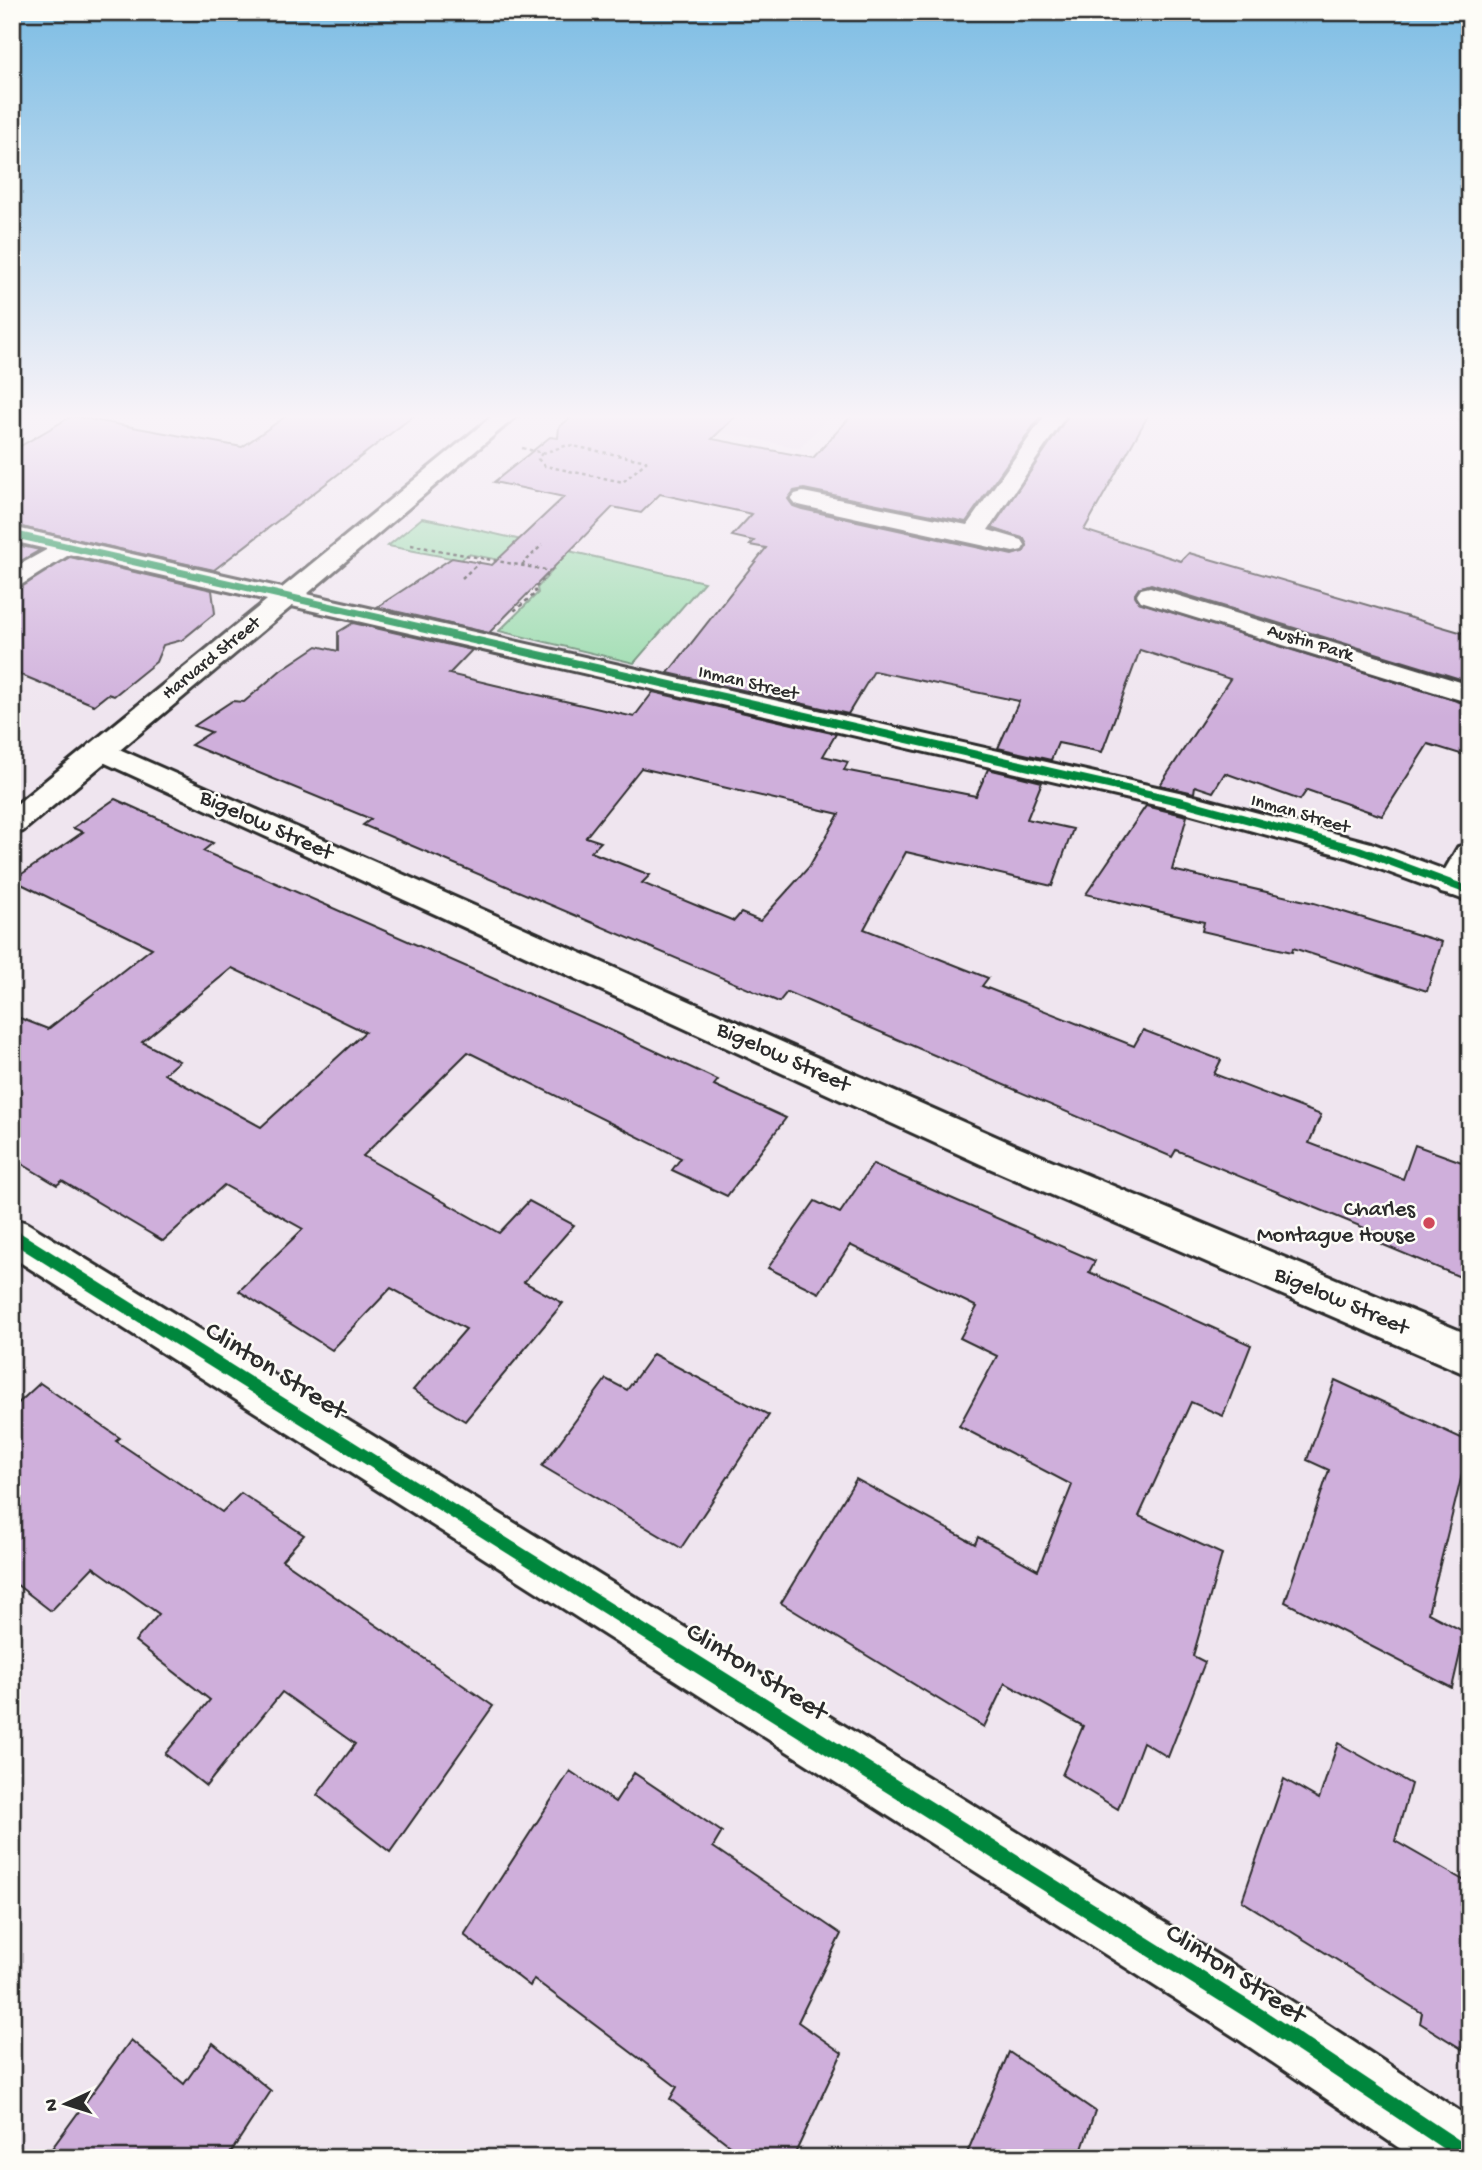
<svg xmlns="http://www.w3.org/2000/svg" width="1482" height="2170" font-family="'Gochi Hand',sans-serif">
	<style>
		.built { fill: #e5d5e9 }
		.green { fill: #95dba9; stroke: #60836a; stroke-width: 2 }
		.building { fill: #cfafdb; stroke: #2b2b2b; stroke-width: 2; fill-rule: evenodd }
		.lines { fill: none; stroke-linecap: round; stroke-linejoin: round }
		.street-casing { stroke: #2b2b2b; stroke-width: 6 }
		.secondary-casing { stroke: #2b2b2b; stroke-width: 6 }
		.primary-casing { stroke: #2b2b2b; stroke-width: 6 }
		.path { stroke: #2b2b2b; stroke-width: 2.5; stroke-dasharray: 3.5 3.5; stroke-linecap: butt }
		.street { fill: #fdfcf7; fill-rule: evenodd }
		.secondary { fill: #fdfcf7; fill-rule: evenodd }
		.primary { fill: #fdfcf7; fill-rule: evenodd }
		.cycleway-far3-casing { stroke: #fdfcf7; stroke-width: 10 }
		.cycleway-far2-casing { stroke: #fdfcf7; stroke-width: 11 }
		.cycleway-far1-casing { stroke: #fdfcf7; stroke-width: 18 }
		.cycleway-casing { stroke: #fdfcf7; stroke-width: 20 }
		.cycleway-far3 { stroke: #00873e; stroke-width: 7 }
		.cycleway-far2 { stroke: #00873e; stroke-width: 8 }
		.cycleway-far1 { stroke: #00873e; stroke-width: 13 }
		.cycleway { stroke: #00873e; stroke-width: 16 }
		.poi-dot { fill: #d1495b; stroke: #fdfcf7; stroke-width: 2.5 }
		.labels { text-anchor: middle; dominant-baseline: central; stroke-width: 5; stroke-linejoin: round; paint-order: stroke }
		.far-street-label { font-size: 19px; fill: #2b2b2b; stroke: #fdfcf7 }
		.street-label { font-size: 23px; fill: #2b2b2b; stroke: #fdfcf7 }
		.poi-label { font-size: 23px; fill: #2b2b2b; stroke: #fdfcf7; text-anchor: end }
		.near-street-label { font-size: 28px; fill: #2b2b2b; stroke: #fdfcf7 }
	</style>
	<rect width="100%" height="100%" fill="#efe5ef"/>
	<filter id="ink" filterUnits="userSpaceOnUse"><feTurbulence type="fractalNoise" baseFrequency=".0143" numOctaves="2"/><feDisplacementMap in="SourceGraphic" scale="14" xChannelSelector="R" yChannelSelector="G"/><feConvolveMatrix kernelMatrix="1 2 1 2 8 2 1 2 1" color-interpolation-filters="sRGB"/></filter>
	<g filter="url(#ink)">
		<polygon class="built" points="656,414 832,414 800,448 650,419"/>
		<polygon class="green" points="422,518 443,522 704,582 634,663 499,631 538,593 537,588 553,570 468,554 461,560 388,546"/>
		<g class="building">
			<polygon points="289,414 416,414 214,570 12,525 12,451 72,416 242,447"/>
			<polygon points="575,414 738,414 712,439 813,458 853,414 1042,414 966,522 804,489 794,491 788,499 793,506 802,509 1012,555 1024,551 1027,546 1024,539 992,528 1069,414 1149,414 1084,530 1181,561 1189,553 1470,635 1470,682 1151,584 1139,588 1135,594 1139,602 1470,705 1470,757 1428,744 1382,816 1307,790 1300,800 1225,773 1213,792 1195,786 1194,793 1160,785 1230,679 1140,650 1102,752 1058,743 1051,760 998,748 1019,701 874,671 848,714 668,673 766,548 750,545 754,541 732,536 752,514 660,494 641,513 613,507 489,633 377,607 452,558 492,565 564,497 494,482 550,437 558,438 559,427"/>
			<polygon points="12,544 40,550 12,566"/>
			<polygon points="70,557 212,590 215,613 182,640 163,645 156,662 114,696 108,694 94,705 12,671 12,590"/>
			<path d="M353 623 472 650 449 674 495 685 634 717 653 692 836 734 823 756 848 762 844 770 976 796 988 769 1042 782 1027 819 1073 829 1052 886 906 852 864 929 988 978 982 986 1134 1046 1143 1030 1221 1060 1214 1074 1321 1115 1309 1143 1403 1179 1415 1145 1470 1165V1281L1381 1244 1384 1236 1176 1150 1172 1157 787 992 779 1002 363 825 371 819 191 745 211 732 194 726 232 701 244 702 281 670 317 646 338 651V632ZM641 768 839 814 809 867 760 921 741 913 734 921 642 883 650 875 591 852 601 842 586 837Z"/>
			<path d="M115 799 213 843 203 851 606 1028 718 1080 714 1085 786 1118 727 1196 672 1170 681 1158 468 1052 363 1156 499 1233 529 1201 574 1225 524 1282 563 1303 465 1421 413 1390 466 1329 391 1288 332 1350 239 1291 303 1229 224 1185 163 1241 62 1181 57 1185 12 1158V1015L48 1029 152 948 13 880 83 832 73 828ZM232 968 365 1032 261 1127 164 1074 179 1061 142 1042Z"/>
			<polygon points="1146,806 1187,816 1172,870 1314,903 1442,942 1427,991 1293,948 1292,952 1202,931 1204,922 1086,894"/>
			<polygon points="873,1164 1095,1261 1089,1272 1251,1345 1223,1416 1191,1402 1139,1516 1222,1554 1193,1656 1205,1662 1168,1757 1143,1742 1118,1809 1062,1775 1083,1726 1005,1683 984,1727 781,1603 856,1479 975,1544 978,1537 1038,1570 1072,1485 959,1426 997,1356 960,1338 977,1307 850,1245 819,1293 768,1268 815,1201 840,1213"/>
			<polygon points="653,1354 769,1415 681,1548 542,1466 606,1379 627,1390"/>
			<polygon points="1335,1380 1470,1442 1428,1613 1465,1632 1452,1688 1285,1602 1329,1470 1307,1460"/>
			<polygon points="40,1383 120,1438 116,1441 222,1512 241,1493 304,1535 282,1560 493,1706 390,1852 317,1795 355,1744 282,1692 206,1786 165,1754 210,1700 135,1641 159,1614 93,1567 51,1611 12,1581 12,1409"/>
			<polygon points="1338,1743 1411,1784 1395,1841 1470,1884 1470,2054 1420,2023 1422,2013 1242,1901 1284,1779 1319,1799"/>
			<polygon points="570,1771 615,1802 634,1773 722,1832 713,1847 841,1934 798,2022 842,2053 793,2158 746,2158 670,2099 677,2087 534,1979 530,1986 464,1935"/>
			<polygon points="131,2040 184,2084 213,2043 271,2091 227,2158 45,2158"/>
			<polygon points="1009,2052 1095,2111 1079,2158 965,2158"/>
		</g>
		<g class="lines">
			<g class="street-casing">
				<g id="street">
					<polygon points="1046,414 1067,414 988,530 1022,540 1025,545 1022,550 1013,552 803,506 795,504 791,499 795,494 803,492 967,525"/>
					<polygon points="66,539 75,541 78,546 75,551 21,585 12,588 12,569"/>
					<polygon points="1150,587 1470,685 1470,703 1141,601 1137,595 1141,589"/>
					<polygon points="101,741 1015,1145 1470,1335 1470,1376 987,1167 90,756 86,750 90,744"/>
					<polygon points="1470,844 1470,885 1465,893 1453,896 1441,893 1436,885 1458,847"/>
					<polygon points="12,1218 27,1223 1282,1995 1470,2118 1470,2158 1414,2158 1238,2039 12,1257"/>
				</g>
			</g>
			<g class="secondary-casing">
				<polygon id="secondary" points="495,414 519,414 307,594 1183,793 1371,843 1470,879 1470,902 1347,857 1177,810 292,606 23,831 12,834 12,808 267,600 12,541 12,527 282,588"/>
			</g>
			<g class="primary-casing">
				<polygon id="primary" points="1457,414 1470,414 1470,421 1459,419"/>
			</g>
			<g class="path">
				<polyline points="522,448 543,453 568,445 647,461"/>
				<polyline points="542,453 538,459 545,466 623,482 647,461"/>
				<polyline points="411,545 551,571 534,589 536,593 514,611"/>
				<polyline points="522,565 542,545"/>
				<polyline points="462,578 483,559"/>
			</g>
			<use href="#street" class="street"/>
			<use href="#secondary" class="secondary"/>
			<use href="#primary" class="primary"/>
			<g class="cycleway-far3-casing">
				<polyline id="cycleway-far3" points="12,534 429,629"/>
			</g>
			<g class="cycleway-far2-casing">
				<polyline id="cycleway-far2" points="421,628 1183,802 1359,850 1470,891"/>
			</g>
			<g class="cycleway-far1-casing">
				<polyline id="cycleway-far1" points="12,1235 672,1649"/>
			</g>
			<g class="cycleway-casing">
				<polyline id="cycleway" points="670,1647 1260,2017 1470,2157"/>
			</g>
			<use href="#cycleway-far3" class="cycleway-far3"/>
			<use href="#cycleway-far2" class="cycleway-far2"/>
			<use href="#cycleway-far1" class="cycleway-far1"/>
			<use href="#cycleway" class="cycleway"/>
		</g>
	</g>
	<linearGradient id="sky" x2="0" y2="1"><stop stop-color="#7dbde4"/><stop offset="0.58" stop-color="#f8f3f8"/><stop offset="1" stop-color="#f8f3f8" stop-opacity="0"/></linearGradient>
	<rect width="1482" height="718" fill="url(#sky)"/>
	<circle class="poi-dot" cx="1429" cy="1223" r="7"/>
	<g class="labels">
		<g class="far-street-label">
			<text transform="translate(1310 644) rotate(17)">Austin Park</text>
			<text transform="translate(212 659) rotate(-39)">Harvard Street</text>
			<text transform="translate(748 684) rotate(13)">Inman Street</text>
			<text transform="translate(1300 815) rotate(16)">Inman Street</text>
		</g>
		<g class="street-label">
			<text transform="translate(266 826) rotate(24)">Bigelow Street</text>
			<text transform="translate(783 1058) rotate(24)">Bigelow Street</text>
			<text transform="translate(1341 1302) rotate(23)">Bigelow Street</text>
		</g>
		<g class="poi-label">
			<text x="1415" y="1210">Charles<tspan x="1415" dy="26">Montague House</tspan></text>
		</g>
		<g class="near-street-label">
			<text transform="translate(275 1372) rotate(32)">Clinton Street</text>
			<text transform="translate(756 1673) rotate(32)">Clinton Street</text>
			<text transform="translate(1235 1975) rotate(33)">Clinton Street</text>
		</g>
	</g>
	<rect width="1482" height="2170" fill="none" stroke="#fdfcf7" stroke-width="42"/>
	<rect x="21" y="21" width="1440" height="2128" fill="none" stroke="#2b2b2b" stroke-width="2.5" filter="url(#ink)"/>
	<g transform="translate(66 2104) rotate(266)" stroke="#fdfcf7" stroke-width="5" paint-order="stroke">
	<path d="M0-5L12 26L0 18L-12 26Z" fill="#2b2b2b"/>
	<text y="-10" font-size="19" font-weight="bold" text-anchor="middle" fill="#2b2b2b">N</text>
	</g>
</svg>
